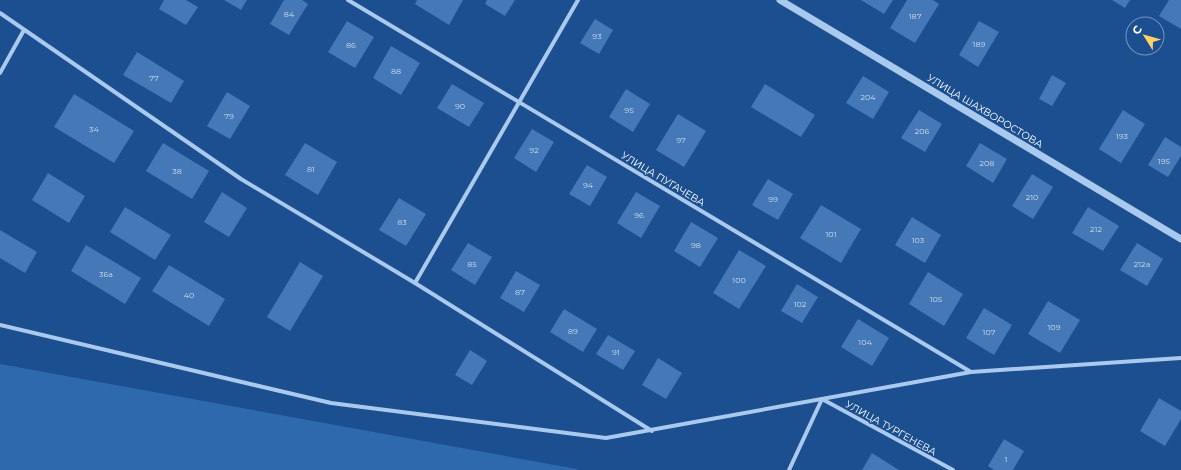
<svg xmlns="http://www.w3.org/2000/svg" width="1181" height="470" font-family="Montserrat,sans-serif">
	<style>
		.green { fill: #2e69ad }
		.building { fill: #4478b7 }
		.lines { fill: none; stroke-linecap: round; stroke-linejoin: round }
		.minor { stroke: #a9c9ee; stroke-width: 4 }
		.tertiary { stroke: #a9c9ee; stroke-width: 7 }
		.labels { text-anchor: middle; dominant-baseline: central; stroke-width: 3; stroke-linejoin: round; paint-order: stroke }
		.number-label { font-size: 8px; fill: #d0dded }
		.street-label { font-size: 10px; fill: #fff; stroke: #1b4f8f }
	</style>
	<rect width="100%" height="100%" fill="#1b4f8f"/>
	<polygon class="green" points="0,364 577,469 578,470 0,470"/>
	<g class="building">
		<polygon points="164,0 186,0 198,7 186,25 159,9"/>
		<polygon points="224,0 247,0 241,10"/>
		<polygon points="284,0 302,0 308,4 289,35 270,24"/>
		<polygon points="417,0 463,0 449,25 415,4"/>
		<polygon points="487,0 515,0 505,16 485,4"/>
		<polygon points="861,0 893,0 884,14"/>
		<polygon points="907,0 933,0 939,4 915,43 890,28"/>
		<polygon points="1112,0 1130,0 1125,8"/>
		<polygon points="1169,0 1181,0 1181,29 1159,16"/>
		<polygon points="595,19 613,30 599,54 580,43"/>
		<polygon points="347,21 374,37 355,68 328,52"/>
		<polygon points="979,21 999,32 978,67 959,55"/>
		<polygon points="391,46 420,63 401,95 373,78"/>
		<polygon points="137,52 184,81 171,103 123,75"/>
		<polygon points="1052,75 1066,83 1052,106 1039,99"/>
		<polygon points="863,76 889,92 873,119 846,103"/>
		<polygon points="452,84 484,103 469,127 437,108"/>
		<polygon points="765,84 815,115 801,137 751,107"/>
		<polygon points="626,89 650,104 633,132 609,117"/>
		<polygon points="227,92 250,106 230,139 207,126"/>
		<polygon points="74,94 134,131 114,163 54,127"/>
		<polygon points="919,110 942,124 925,152 901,138"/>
		<polygon points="1123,110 1145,124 1121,163 1099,149"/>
		<polygon points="678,114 706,131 684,167 656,150"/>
		<polygon points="532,129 554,142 536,172 514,158"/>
		<polygon points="1165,137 1181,147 1181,156 1168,177 1148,165"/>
		<polygon points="163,143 209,171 192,199 146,171"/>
		<polygon points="305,143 337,162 318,195 285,175"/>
		<polygon points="980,143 1007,159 993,183 966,166"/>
		<polygon points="587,165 607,177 590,206 569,194"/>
		<polygon points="48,173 85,196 69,223 32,200"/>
		<polygon points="1032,174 1053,187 1033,219 1012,206"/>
		<polygon points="768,179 793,194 778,220 752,205"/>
		<polygon points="222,192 247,208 229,237 204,222"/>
		<polygon points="636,192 660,206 641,238 617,223"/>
		<polygon points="399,198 426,214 406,246 379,230"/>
		<polygon points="821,205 861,229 841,263 800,238"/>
		<polygon points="125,207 171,235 155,260 110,232"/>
		<polygon points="1088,207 1119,226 1103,251 1072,233"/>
		<polygon points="912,217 941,235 925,263 895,245"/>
		<polygon points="691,222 718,238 700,267 674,251"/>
		<polygon points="0,230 37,252 25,273 0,258"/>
		<polygon points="468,243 492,257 475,285 451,270"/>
		<polygon points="1137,243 1163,259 1147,286 1120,270"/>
		<polygon points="86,245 141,278 125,304 71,271"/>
		<polygon points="739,250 766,266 739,309 713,293"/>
		<polygon points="300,262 323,276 290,331 267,317"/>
		<polygon points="169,265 225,299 209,326 152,291"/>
		<polygon points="516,271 540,285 524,312 500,298"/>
		<polygon points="928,272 963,294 944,326 909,304"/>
		<polygon points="797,284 818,297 802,323 781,311"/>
		<polygon points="1048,301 1080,320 1060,353 1028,334"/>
		<polygon points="984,308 1012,325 994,355 966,338"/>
		<polygon points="564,309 597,329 583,352 550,332"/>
		<polygon points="858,319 889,338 872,366 841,347"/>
		<polygon points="608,335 635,351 623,370 596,354"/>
		<polygon points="470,350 487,361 472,385 455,375"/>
		<polygon points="658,358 682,373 666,399 642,385"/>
		<polygon points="1159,398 1181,411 1181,419 1165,446 1140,431"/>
		<polygon points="1004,439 1024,451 1013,470 994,470 988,466"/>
		<polygon points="872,453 899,470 862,470"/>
	</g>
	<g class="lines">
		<g class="minor">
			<polyline points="348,0 971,372"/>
			<polyline points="0,13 241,179 415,283 652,431"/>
			<polyline points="0,73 24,30"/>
			<polyline points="415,283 578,0"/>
			<polyline points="0,325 331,403 606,438 971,372 1181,358"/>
			<polyline points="789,470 822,399 953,470"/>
		</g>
		<polyline class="tertiary" points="780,0 1181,239"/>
	</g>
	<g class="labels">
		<g class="number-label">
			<text x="289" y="14">84</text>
			<text x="915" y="16">187</text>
			<text x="597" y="36">93</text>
			<text x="979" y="44">189</text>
			<text x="351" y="45">86</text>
			<text x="396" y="71">88</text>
			<text x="154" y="78">77</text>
			<text x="868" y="97">204</text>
			<text x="460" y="106">90</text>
			<text x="629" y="110">95</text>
			<text x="229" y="116">79</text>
			<text x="94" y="129">34</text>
			<text x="922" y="131">206</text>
			<text x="1122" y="136">193</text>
			<text x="681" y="140">97</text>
			<text x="534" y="150">92</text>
			<text x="1164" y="161">195</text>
			<text x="987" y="163">208</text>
			<text x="311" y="169">81</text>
			<text x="177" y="171">38</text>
			<text x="588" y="185">94</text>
			<text x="1032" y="197">210</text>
			<text x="773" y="199">99</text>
			<text x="639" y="215">96</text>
			<text x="402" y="222">83</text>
			<text x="1096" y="229">212</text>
			<text x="831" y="234">101</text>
			<text x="918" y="240">103</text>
			<text x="696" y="245">98</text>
			<text x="472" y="264">85</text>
			<text x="1142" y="264">212а</text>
			<text x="106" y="274">36а</text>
			<text x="739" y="280">100</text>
			<text x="520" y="292">87</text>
			<text x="189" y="295">40</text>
			<text x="936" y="299">105</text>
			<text x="800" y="304">102</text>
			<text x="1054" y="327">109</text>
			<text x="573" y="331">89</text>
			<text x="989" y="332">107</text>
			<text x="865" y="342">104</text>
			<text x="616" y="352">91</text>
			<text x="1006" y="459">1</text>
		</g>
		<g class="street-label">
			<text transform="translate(985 111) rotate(31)">УЛИЦА ШАХВОРОСТОВА</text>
			<text transform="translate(663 179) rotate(31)">УЛИЦА ПУГАЧЕВА</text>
			<text transform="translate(891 428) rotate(29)">УЛИЦА ТУРГЕНЕВА</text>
		</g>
	</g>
	<g transform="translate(1145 36) rotate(307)"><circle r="19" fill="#1b4f8f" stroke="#7695bc"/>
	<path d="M0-3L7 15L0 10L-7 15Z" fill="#ffd166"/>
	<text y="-6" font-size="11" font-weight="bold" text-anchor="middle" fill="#ffffff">С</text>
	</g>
</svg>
